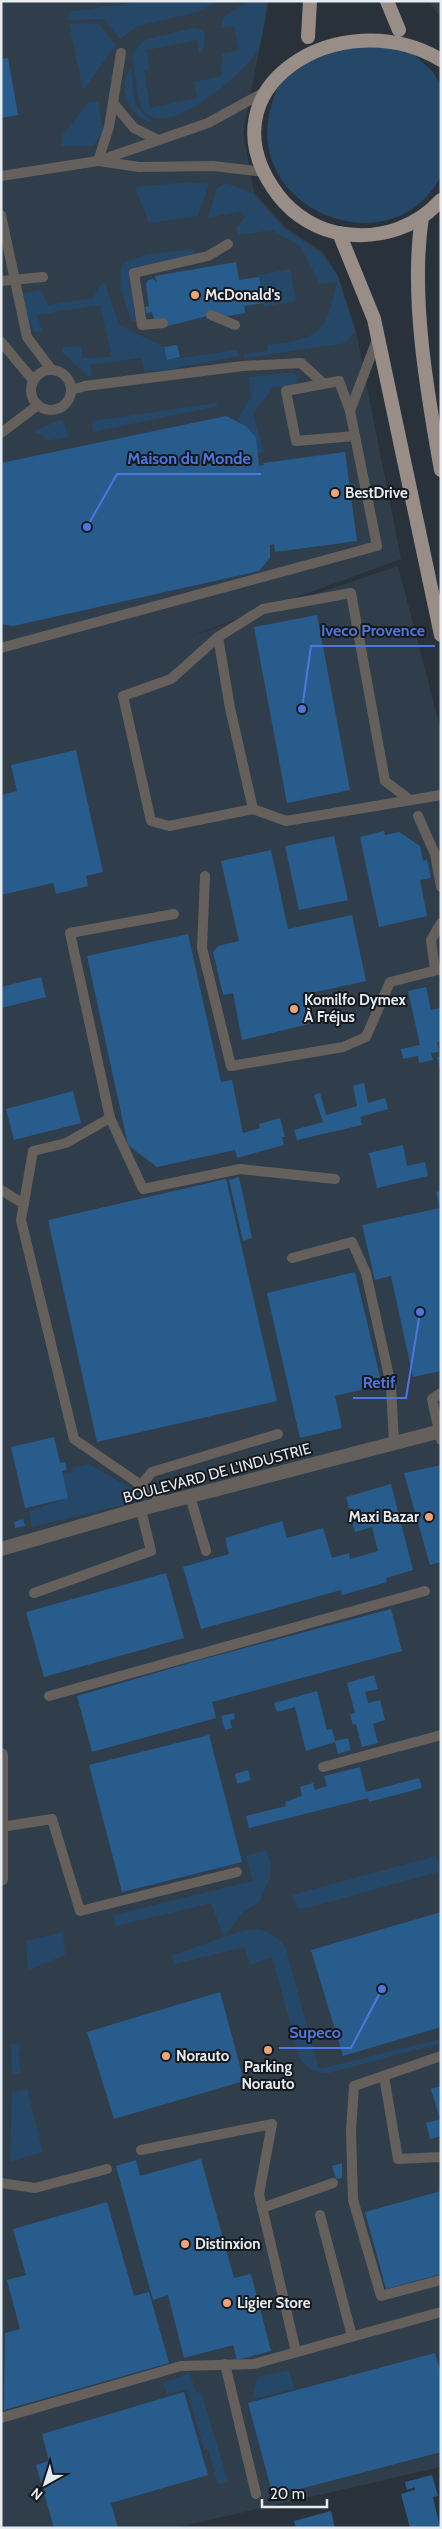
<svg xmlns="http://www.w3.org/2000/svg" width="442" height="2529" font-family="Cabin,sans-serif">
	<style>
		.built { fill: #303e4b }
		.green { fill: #254869 }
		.building { fill: #285c8c }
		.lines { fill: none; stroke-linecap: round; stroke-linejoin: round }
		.service { stroke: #66605c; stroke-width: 10 }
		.minor { stroke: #66605c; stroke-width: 14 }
		.primary { stroke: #998d87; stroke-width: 14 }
		.poi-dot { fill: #efa378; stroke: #15191d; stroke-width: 2 }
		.labels { text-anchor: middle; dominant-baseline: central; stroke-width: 4; stroke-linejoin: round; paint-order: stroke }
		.poi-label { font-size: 15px; font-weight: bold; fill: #e5ebf1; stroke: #15191d; text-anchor: start }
		.street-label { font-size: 15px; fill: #e5ebf1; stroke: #15191d }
		.leader { fill: none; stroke: #4f75de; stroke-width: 2 }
		.callout-dot { fill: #4f75de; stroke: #15191d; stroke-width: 2 }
		.callout-label { font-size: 16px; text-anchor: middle; font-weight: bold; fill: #4f75de; stroke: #15191d; stroke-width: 4; stroke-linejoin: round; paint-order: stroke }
	</style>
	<rect width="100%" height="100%" fill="#29323b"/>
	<g class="built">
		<polygon points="1,1 269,1 243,132 254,192 285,227 322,251 338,275 356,331 401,559 188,637 398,566 441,731 441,2467 174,2528 1,2528"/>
		<polygon points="429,1 441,1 441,19"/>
	</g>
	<g class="green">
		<polygon points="142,1 219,1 197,12 138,26 120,39 104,19 68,20 69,12"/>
		<path d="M248 1H267C265 14 263 40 258 50 245 73 162 145 142 108 136 97 136 70 132 55L144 40 193 28 201 30 205 34 204 46 199 54 197 40 147 50 149 69 144 70 150 108 197 98 194 82 221 76 222 54 239 50 234 26 220 28 225 16Z"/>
		<polygon points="69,24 99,24 116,45 83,90"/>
		<path d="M350 38 410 51 433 72 441 86V176C392 270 242 210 271 107 275 92 282 74 295 64 306 55 335 44 350 38Z"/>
		<path d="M131 68 135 105 152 122C129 118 116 87 131 68Z"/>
		<polygon points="89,102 98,102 103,132 93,146 61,146 62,136"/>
		<polygon points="190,182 209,184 198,216 149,223 135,187"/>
		<path d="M226 183 252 193 283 228 321 253 337 275 355 331 345 343 244 358V354L267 351 268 345C321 338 326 333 337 282L320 284 300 246 272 230 238 235 236 228 245 217 242 211 208 218 217 188Z"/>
		<path d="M194 249 196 253 180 260 135 267 129 274 136 321H131L120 285 121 266C139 251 171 253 194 249Z"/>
		<polygon points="290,269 296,301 264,307 258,275"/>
		<polygon points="102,283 105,284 119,325 164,347 167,360 237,350 238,356 162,371 144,370 141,358 90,365 92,375 88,376 62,352 63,347 81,346 82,358 112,357 100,305 37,315 42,331 35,332 24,314 21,294 41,290 48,305 93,298"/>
		<polygon points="294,373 298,379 294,387 274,386 253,414 264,452 257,453 246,426 237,420 251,397 248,377"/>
		<polygon points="216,403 218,406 93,432 92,421"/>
		<polygon points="62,419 69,437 45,441 43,435 33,432"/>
		<polygon points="89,1464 142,1495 143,1500 32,1527 29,1511 68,1498 63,1474 72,1473 71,1468"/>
		<path d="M266 1850 271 1865 270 1878 259 1902 244 1911 225 1936C253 1929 261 1922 285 1946L319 2069 441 2039V2043L329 2073C316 2074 309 2069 300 2059L272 1957 250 1965 244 1947 175 1964 171 1956 224 1937 211 1903 116 1926 113 1915 253 1881 246 1856Z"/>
		<polygon points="436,1856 441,1871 311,1907 298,1909 292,1895"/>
		<polygon points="63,1932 65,1955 28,1970 26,1941"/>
		<polygon points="11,2043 20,2045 18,2055 21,2073 12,2075"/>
		<polygon points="27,2089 43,2152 10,2162 12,2092"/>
		<polygon points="289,2370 294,2389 253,2399 257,2377"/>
		<polygon points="190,2373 196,2393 201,2392 228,2482 218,2484 208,2449 204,2449 187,2389 167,2394 163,2383"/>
	</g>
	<g class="building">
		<polygon points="8,58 18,115 1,118 1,59"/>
		<polygon points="236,262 239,280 259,277 264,303 244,306 245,313 223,317 211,315 164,327 162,318 154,319 152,312 146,313 145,307 149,306 146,285 148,280 153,279 157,283 155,276"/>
		<polygon points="177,345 180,357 167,360 164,347"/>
		<polygon points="226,416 246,426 256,438 259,466 264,465 263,463 345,452 357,541 275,552 274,544 270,545 270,558 259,571 13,626 1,624 1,463"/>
		<polygon points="317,615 350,790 287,803 254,627"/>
		<polygon points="76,750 103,872 86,876 88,886 56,894 53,883 1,895 1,795 17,791 11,765"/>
		<polygon points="384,831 385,835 399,832 420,846 423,861 427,860 431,878 420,880 427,916 379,927 360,837"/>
		<polygon points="334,836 348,900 299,910 285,846"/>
		<polygon points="271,850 288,929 352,915 366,981 302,995 309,1024 242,1040 233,993 223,995 213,952 218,946 239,941 221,861"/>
		<polygon points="188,934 221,1082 232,1080 243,1133 260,1128 259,1124 280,1118 285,1137 282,1137 284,1145 237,1158 235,1150 157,1167 128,1145 87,956"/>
		<polygon points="41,977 46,997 1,1008 1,987"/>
		<polygon points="426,987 431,1010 441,1008 441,1041 437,1042 439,1052 431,1053 433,1060 419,1063 418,1056 403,1059 401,1049 420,1045 408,991"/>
		<polygon points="441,1056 441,1070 440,1070 437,1057"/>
		<polygon points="364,1083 368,1103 385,1098 388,1109 360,1117 362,1125 297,1140 294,1130 323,1122 314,1095 320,1093 326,1115 357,1106 353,1086"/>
		<polygon points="73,1091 81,1123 14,1140 6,1109"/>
		<polygon points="403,1145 407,1166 425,1162 428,1176 377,1188 369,1153"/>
		<polygon points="239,1177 252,1238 243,1241 229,1180"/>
		<polygon points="226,1179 277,1401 97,1442 48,1220"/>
		<polygon points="441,1191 441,1371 413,1377 391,1276 375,1280 362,1225 440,1208 436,1192"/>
		<polygon points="355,1272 382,1385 335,1396 342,1428 300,1438 267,1293"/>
		<polygon points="54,1437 60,1463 65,1462 67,1470 62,1471 68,1498 25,1508 11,1447"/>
		<polygon points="441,1465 441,1562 430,1565 404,1473"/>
		<polygon points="391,1484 413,1570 386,1578 387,1582 342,1595 341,1590 201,1629 183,1567 229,1554 225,1538 282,1521 287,1538 323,1528 332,1558 349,1553 350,1559 378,1551 372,1527 355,1532 346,1497"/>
		<polygon points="23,1519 25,1526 15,1528 14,1522"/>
		<polygon points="166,1573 184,1638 44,1677 26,1612"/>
		<polygon points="391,1609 402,1651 212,1702 216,1718 92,1752 77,1696 200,1660"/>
		<polygon points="374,1675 378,1689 365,1692 368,1703 380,1700 385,1720 373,1724 378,1743 362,1747 356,1724 353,1725 350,1714 355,1713 347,1683"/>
		<polygon points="317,1691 327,1730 332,1729 335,1741 348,1738 351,1750 338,1754 335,1742 306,1751 295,1707 277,1712 274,1703"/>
		<polygon points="234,1713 235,1719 230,1720 232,1728 225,1730 221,1716"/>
		<polygon points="209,1735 242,1862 122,1892 89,1765"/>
		<polygon points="360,1767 366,1792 419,1778 422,1788 369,1802 368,1798 249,1828 246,1816 286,1806 285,1802 302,1796 300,1787 313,1783 315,1790 327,1786 324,1776"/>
		<polygon points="248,1770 251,1780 237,1784 235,1774"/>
		<polygon points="441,1912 441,2027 343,2056 311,1950"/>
		<polygon points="220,1992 244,2081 114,2119 87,2032"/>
		<polygon points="441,2086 441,2116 439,2116 431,2089"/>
		<polygon points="441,2119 441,2136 430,2139 426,2123"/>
		<polygon points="201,2159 234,2278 251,2274 271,2351 237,2360 233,2345 184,2358 168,2295 153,2300 116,2166 136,2160 140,2176"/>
		<polygon points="342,2163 342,2178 336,2179 332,2166"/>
		<polygon points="441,2191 441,2274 386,2289 365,2212"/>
		<polygon points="107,2202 134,2296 149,2292 169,2363 4,2410 5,2333 20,2329 7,2280 26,2275 13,2229"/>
		<polygon points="435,2353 441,2374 441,2452 273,2496 248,2403"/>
		<polygon points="184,2392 208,2475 111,2503 118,2528 54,2528 36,2465 49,2461 42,2434"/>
		<polygon points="432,2475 438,2496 433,2497 440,2528 410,2528 401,2494 415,2490 415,2487 407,2490 405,2482"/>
		<polygon points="331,2511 335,2528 296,2528 294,2521"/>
	</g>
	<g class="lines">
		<g class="service">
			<polyline points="114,104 134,128 156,139"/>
			<polyline points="98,161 109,127 121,53"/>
			<polyline points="99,161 139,167 213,166 264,172"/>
			<polyline points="1,176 98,161 208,123 261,94"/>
			<polyline points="1,215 27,337 51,369"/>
			<polyline points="1,281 43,277"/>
			<polyline points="211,315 235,325"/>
			<polyline points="163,323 142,325 134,273 208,256 228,244"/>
			<polyline points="1,342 33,380"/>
			<circle cx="51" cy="390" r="20"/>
			<polygon points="339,381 350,411 355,436 296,441 286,391"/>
			<polyline points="71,390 85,386 243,366 301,363 323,383"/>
			<polyline points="350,411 378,337"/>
			<polyline points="1,433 38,405"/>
			<polyline points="218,637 171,679 123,696 151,821 169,826 253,809"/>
			<polyline points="1,648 377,546 355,436"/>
			<polyline points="410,800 385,781 351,593 263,609 218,637 230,708 253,809 286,821 441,795"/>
			<polyline points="418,816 435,854 441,887"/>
			<polyline points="205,876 202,948 231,1066 343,1047 366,1037 390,982 441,969"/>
			<polyline points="435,970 431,940 441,923"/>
			<polyline points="110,1118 143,1189 240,1169 335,1179"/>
			<polyline points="1,1190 24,1204"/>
			<polyline points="292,1258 352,1242 366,1273 391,1385 394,1443"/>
			<polyline points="441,1393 432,1399 441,1440"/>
			<polyline points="141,1485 152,1472 278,1434"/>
			<polyline points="190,1496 206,1551"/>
			<polyline points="167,1503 74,1439 21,1220 33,1151 66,1143 110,1118 70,933 174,914"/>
			<polyline points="34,1593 151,1551 141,1510"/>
			<polyline points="49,1696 425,1591"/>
			<polyline points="323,1767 441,1735"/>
			<polyline points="1,1827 52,1819 80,1911 237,1872"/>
			<polyline points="441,2056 354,2086 351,2130 353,2200 381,2296 441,2280"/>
			<polyline points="384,2076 398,2159 441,2157"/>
			<polyline points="141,2150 272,2124 259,2194 296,2352"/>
			<polyline points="1,2183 35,2188 107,2169"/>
			<polyline points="262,2208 333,2183"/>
			<polyline points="320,2215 352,2336"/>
			<polyline points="225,2364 256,2494"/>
			<polyline points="1,2418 181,2366 254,2364 441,2312"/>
		</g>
		<g class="minor">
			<polyline points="1,1549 133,1511 441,1431"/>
			<polyline points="1,1755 1,1879"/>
		</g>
		<g class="primary">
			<polyline points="387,1 399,30"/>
			<polyline points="308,37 310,1"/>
			<path d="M441 60C341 0 197 88 278 195 294 216 319 231 345 234 381 239 417 227 441 200"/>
			<path d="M422 217C410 295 427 392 441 470"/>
			<polyline points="339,233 374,319 441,635"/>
		</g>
	</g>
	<g class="poi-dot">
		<circle cx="195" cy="295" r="5"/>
		<circle cx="335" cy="493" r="5"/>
		<circle cx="294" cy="1009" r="5"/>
		<circle cx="429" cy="1517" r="5"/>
		<circle cx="268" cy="2050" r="5"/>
		<circle cx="166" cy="2056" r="5"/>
		<circle cx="185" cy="2244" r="5"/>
		<circle cx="227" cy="2303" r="5"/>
	</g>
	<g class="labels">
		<g class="poi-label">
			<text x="205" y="295">McDonald's</text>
			<text x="345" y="493">BestDrive</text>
			<text x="304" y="1000">Komilfo Dymex<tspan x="304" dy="17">À Fréjus</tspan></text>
			<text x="419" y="1517" text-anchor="end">Maxi Bazar</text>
			<text x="176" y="2056">Norauto</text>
			<text x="268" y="2067" text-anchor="middle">Parking<tspan x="268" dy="17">Norauto</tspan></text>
			<text x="195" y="2244">Distinxion</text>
			<text x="237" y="2303">Ligier Store</text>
		</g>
		<g class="street-label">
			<text transform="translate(217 1473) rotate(-15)">BOULEVARD DE L'INDUSTRIE</text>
		</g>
	</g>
	<path class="leader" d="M87 527L117 474H261M302 709L311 646H435M420 1312L406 1398H353M382 1989L351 2048H279"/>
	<g class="callout-dot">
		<circle cx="87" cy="527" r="5"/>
		<circle cx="302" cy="709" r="5"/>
		<circle cx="420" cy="1312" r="5"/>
		<circle cx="382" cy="1989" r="5"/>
	</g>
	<g class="callout-label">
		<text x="189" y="464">Maison du Monde</text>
		<text x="373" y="636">Iveco Provence</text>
		<text x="379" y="1388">Retif</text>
		<text x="315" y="2038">Supeco</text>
	</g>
	<rect width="442" height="2529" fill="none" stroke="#e5ebf1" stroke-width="5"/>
	<g transform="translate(45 2484) rotate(219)" stroke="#15191d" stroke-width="4" paint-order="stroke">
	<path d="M0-4L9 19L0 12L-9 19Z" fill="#e5ebf1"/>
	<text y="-8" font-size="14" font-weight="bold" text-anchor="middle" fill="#e5ebf1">N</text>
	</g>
	<path d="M262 2499v8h65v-8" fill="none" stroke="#e5ebf1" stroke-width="2.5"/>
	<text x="270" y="2499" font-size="15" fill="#e5ebf1" stroke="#15191d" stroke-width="4" paint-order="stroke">20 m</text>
</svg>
